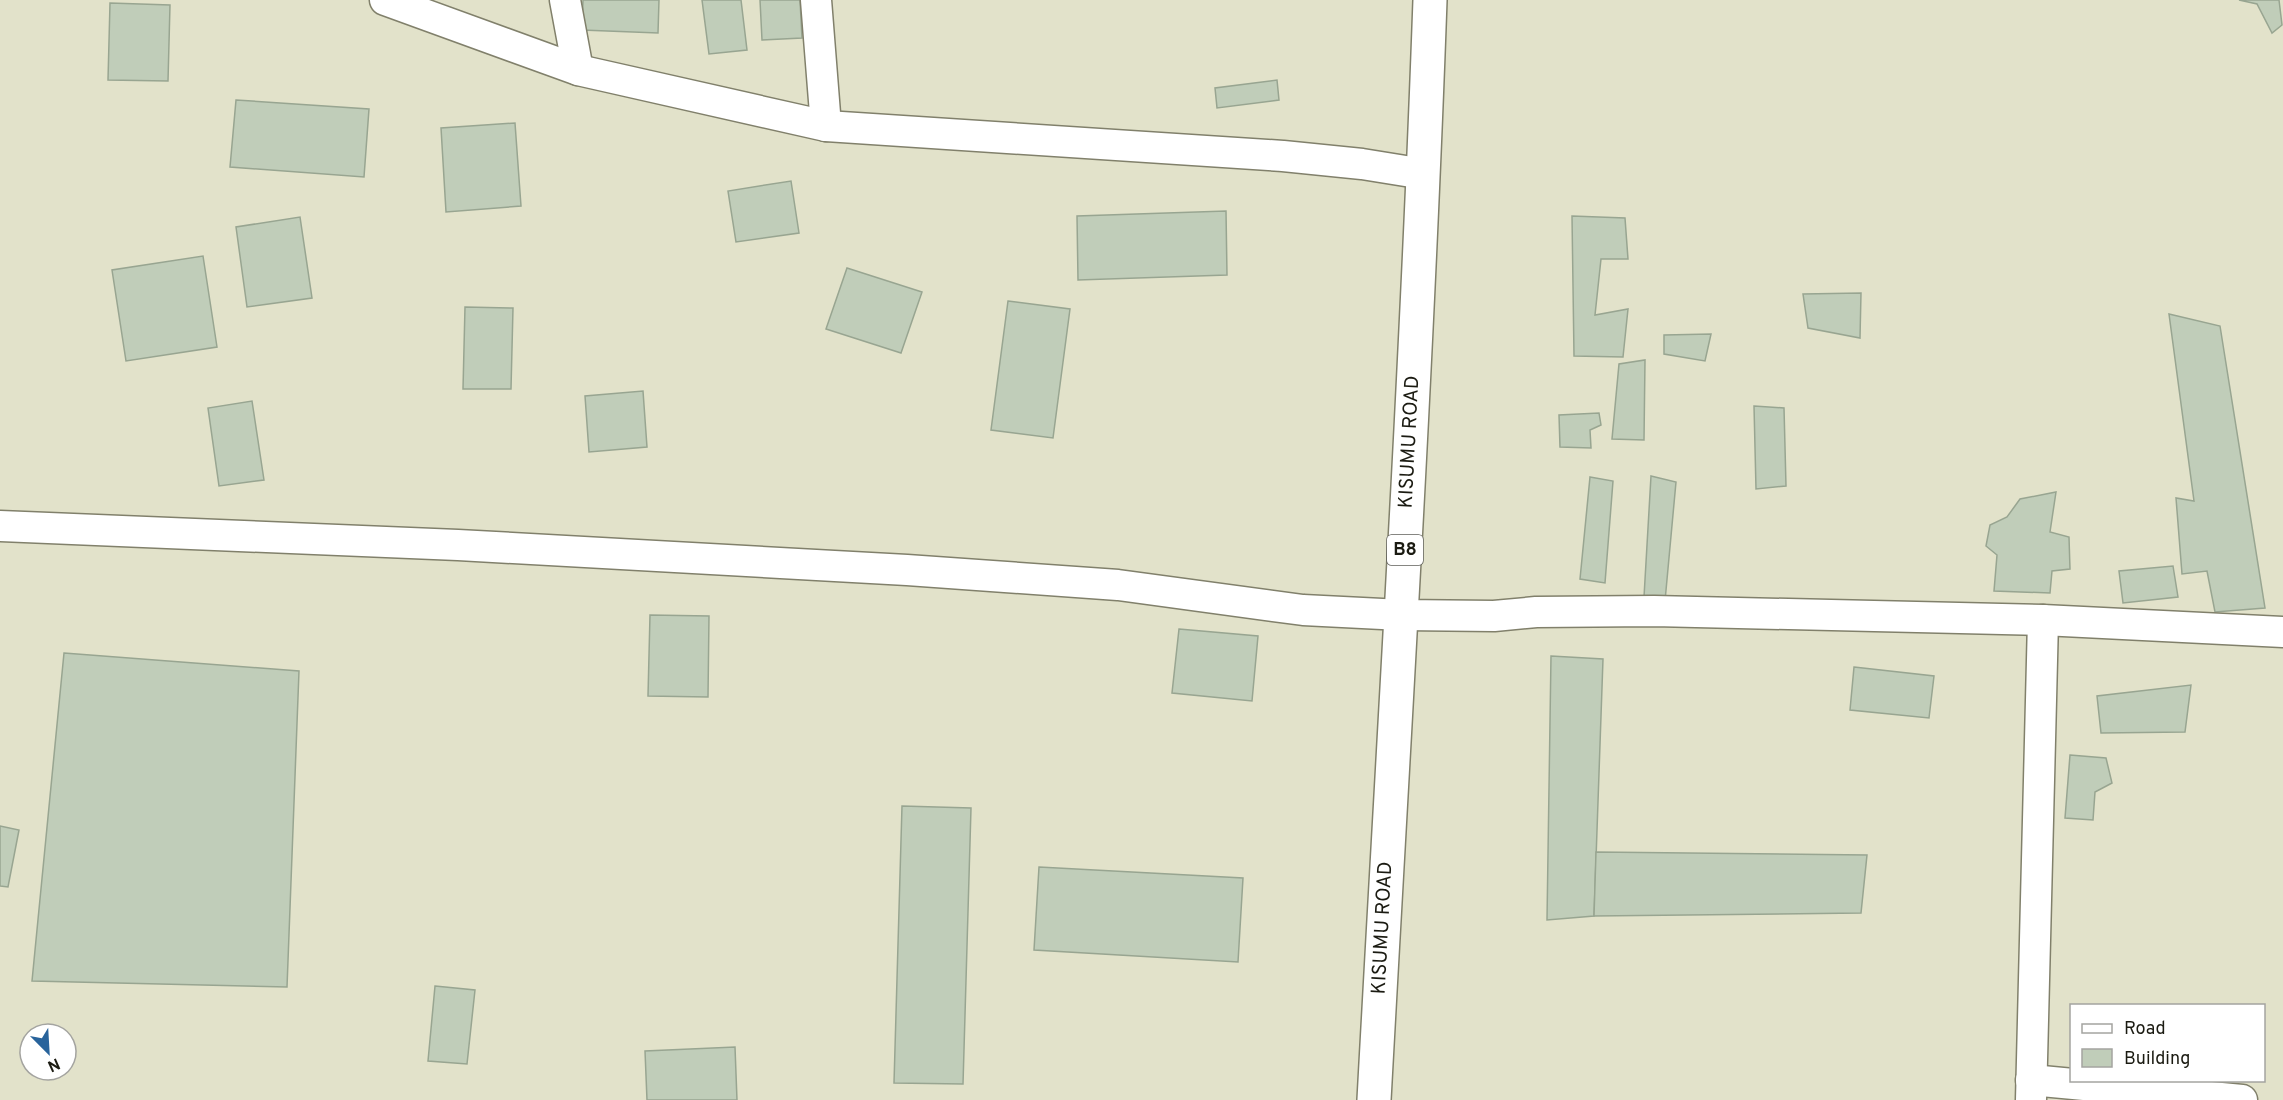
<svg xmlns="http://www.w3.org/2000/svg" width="2283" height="1100" font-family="Overpass,sans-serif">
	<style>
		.building { fill: #c0cdb9; stroke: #98a591; stroke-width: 1.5 }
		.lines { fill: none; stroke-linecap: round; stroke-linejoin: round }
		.street-casing { stroke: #81806b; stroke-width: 33 }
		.highway-casing { stroke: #81806b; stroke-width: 36 }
		.street { stroke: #fff; stroke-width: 30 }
		.highway { stroke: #fff; stroke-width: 33 }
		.labels { text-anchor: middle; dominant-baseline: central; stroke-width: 5; stroke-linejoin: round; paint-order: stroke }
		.shield { fill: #fff; stroke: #5f5f59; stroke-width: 1.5 }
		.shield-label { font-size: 18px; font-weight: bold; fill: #1b1b12 }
		.street-label { font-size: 20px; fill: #1b1b12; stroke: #fff }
	</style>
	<rect width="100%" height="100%" fill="#e2e2ca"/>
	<g class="building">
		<polygon points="583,0 659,0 658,33 582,30"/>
		<polygon points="702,0 741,0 747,50 709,54"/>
		<polygon points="760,0 800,0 802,38 762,40"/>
		<polygon points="2239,0 2279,0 2282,25 2272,33 2257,4"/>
		<polygon points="110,3 170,5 168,81 108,80"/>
		<polygon points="1277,80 1279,100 1217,108 1215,88"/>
		<polygon points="236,100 369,109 364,177 230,167"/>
		<polygon points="515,123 521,206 446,212 441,128"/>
		<polygon points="791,181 799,233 736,242 728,191"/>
		<polygon points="1226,211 1227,275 1078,280 1077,216"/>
		<polygon points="1572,216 1625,218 1628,259 1601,259 1595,315 1628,309 1623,357 1574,356"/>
		<polygon points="300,217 312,298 247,307 236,227"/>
		<polygon points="203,256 217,347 126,361 112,270"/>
		<polygon points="847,268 922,292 901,353 826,329"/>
		<polygon points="1861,293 1860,338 1808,328 1803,294"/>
		<polygon points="1008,301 1070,309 1053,438 991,430"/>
		<polygon points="465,307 513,308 511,389 463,389"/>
		<polygon points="2169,314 2220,326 2265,608 2215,612 2207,571 2182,574 2176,498 2194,501"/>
		<polygon points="1711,334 1705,361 1664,354 1664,335"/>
		<polygon points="1645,360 1644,440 1612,439 1619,364"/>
		<polygon points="643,391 647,447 589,452 585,396"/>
		<polygon points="252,401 264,480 219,486 208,408"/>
		<polygon points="1754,406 1784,408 1786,486 1756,489"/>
		<polygon points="1599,413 1601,425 1590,430 1591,448 1560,447 1559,415"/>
		<polygon points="1651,476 1676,482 1665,601 1644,597"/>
		<polygon points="1590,477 1613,481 1605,583 1580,579"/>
		<polygon points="2056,492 2050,532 2069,537 2070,569 2052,571 2050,593 1994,591 1997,555 1986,546 1990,525 2007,517 2020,499"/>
		<polygon points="2173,566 2178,597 2123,603 2119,571"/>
		<polygon points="650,615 709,616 708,697 648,696"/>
		<polygon points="1179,629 1258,636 1252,701 1172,693"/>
		<polygon points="64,653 299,671 287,987 32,981"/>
		<polygon points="1551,656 1603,659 1594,916 1547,920"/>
		<polygon points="1854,667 1934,676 1929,718 1850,710"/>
		<polygon points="2191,685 2185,732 2101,733 2097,696"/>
		<polygon points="2070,755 2106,758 2112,783 2095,792 2093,820 2065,818"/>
		<polygon points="902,806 971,808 963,1084 894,1083"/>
		<polygon points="0,826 19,830 8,887 0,886"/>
		<polygon points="1596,852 1867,855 1861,913 1594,916"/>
		<polygon points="1039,867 1243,878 1238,962 1034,950"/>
		<polygon points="435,986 475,990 467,1064 428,1061"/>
		<polygon points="735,1047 737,1100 647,1100 645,1051"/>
	</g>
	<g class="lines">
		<g class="street-casing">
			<g id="street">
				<polyline points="385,0 578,70 826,126 1283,156 1362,164 1424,174"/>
				<polyline points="565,0 578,70"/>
				<polyline points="816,0 826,126"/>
				<polyline points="0,526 458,545 907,570 1118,585 1303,610 1402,615 1494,616 1536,612 1654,611 2043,620 2283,632"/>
				<polyline points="2031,1080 2242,1100"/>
				<polyline points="2031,1100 2043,620"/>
			</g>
		</g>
		<g class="highway-casing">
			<path id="highway" d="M1374 1100C1394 733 1417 367 1430 0"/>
		</g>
		<use href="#street" class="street"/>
		<use href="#highway" class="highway"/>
	</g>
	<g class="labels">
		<rect class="shield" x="1387" y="535" width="36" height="30" rx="4.5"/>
		<g class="shield-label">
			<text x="1405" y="550">B8</text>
		</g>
		<g class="street-label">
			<text transform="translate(1410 442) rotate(-87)">KISUMU ROAD</text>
			<text transform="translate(1383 928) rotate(-87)">KISUMU ROAD</text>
		</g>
	</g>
	<rect x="2070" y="1004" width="195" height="78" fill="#ffffff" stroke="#a4a4a0" stroke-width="1.5"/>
	<rect x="2082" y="1024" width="30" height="9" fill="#ffffff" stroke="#a4a4a0" stroke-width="1.5"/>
	<text x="2124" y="1034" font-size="18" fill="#1b1b12">Road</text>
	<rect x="2082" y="1049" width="30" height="18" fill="#c0cdb9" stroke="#a4a4a0" stroke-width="1.5"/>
	<text x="2124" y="1064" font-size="18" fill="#1b1b12">Building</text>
	<g transform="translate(48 1052) rotate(156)"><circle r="28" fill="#ffffff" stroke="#a4a4a0" stroke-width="1.5"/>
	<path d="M0-4.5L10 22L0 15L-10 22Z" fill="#28639b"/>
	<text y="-9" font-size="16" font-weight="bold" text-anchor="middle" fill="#1b1b12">N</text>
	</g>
</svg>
